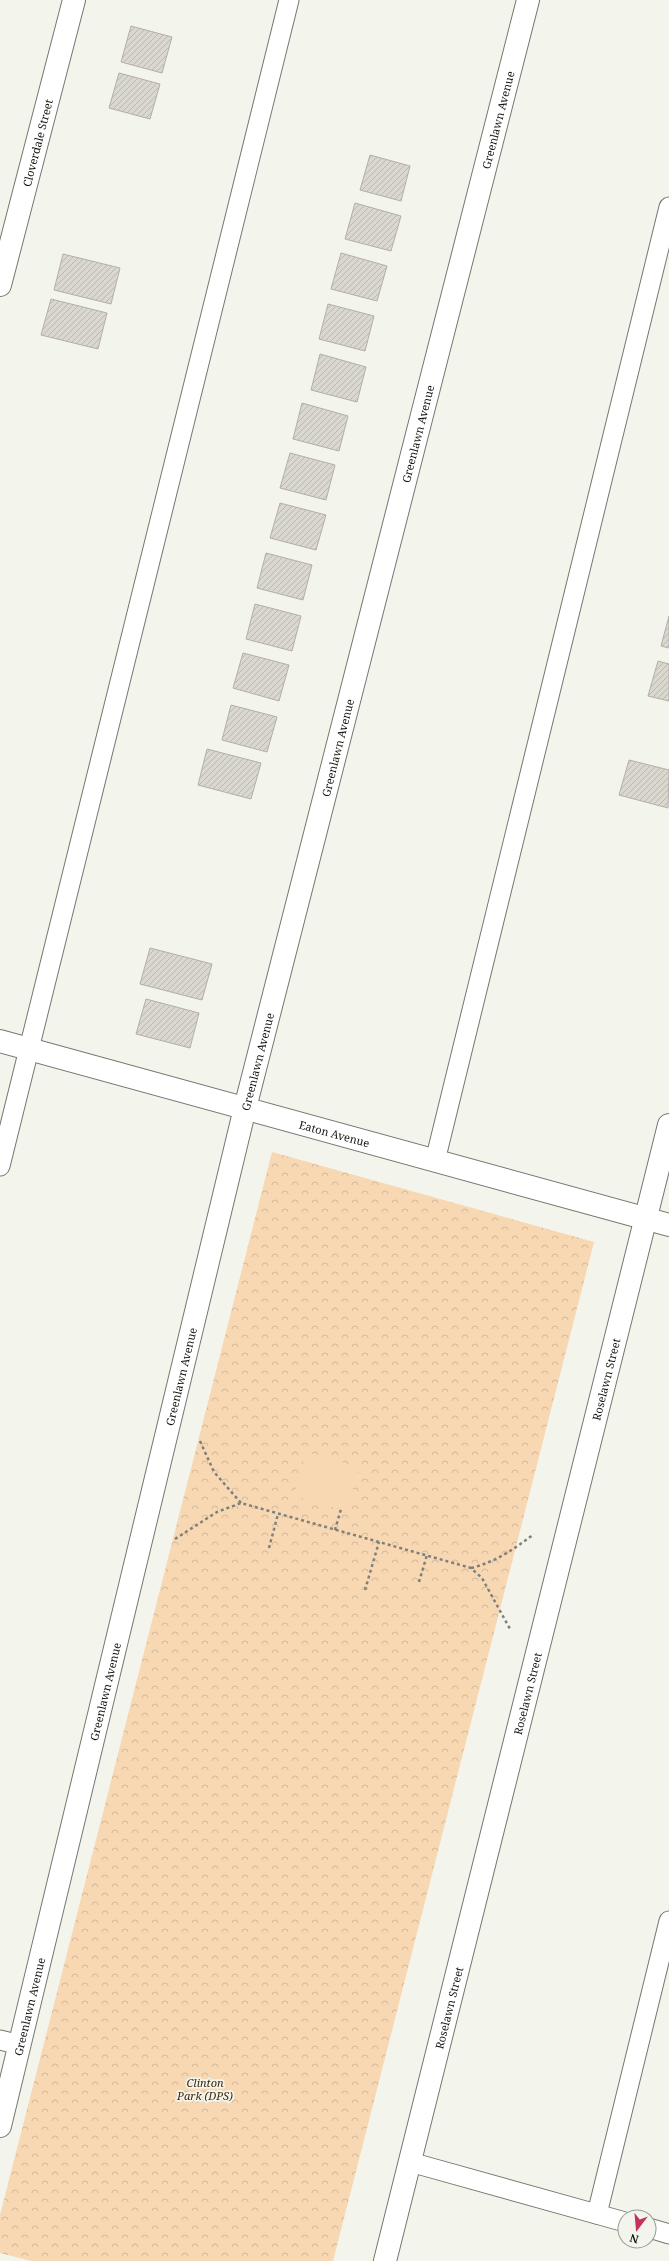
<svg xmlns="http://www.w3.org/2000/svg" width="669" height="2261" font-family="'Noto Serif',serif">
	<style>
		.park { fill: url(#park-crowns) }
		.garden { fill: #f8d8b3 }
		.building { fill: url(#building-hatch); stroke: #b2afa7 }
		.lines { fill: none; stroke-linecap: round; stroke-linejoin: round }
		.lane-casing { stroke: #767770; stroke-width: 21 }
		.street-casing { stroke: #767770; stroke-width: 24 }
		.path { stroke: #80807b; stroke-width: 2.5; stroke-dasharray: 3 3; stroke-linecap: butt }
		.lane { stroke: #fff; stroke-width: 19 }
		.street { stroke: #fff; stroke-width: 22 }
		.labels { text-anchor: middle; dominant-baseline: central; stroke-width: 3.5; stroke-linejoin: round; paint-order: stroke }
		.street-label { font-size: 11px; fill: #151512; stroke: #f3f4ec }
		.park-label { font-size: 11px; font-style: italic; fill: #3c270a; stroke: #f3f4ec }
	</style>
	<defs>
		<pattern id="park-crowns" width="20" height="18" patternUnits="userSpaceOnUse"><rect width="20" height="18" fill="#f8d8b3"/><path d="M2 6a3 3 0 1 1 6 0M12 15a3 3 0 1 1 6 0" fill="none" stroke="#d4b899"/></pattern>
		<pattern id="building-hatch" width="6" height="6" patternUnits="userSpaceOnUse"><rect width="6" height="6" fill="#dad7cf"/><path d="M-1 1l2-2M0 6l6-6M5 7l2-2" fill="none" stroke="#bab8b1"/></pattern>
	</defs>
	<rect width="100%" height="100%" fill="#f3f4ec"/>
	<polygon class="park" points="272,1152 594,1242 333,2261 31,2261 0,2253 0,2215"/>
	<polygon class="garden" points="306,1452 359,1467 347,1511 294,1496"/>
	<g class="building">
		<polygon points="131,26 172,37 162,73 121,62"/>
		<polygon points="119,73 160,84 150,119 109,108"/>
		<polygon points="370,155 410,166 401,201 360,190"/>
		<polygon points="355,203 401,216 391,251 345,239"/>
		<polygon points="341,253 387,266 377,301 331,289"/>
		<polygon points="63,254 120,268 111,304 54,290"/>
		<polygon points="51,299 107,313 98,349 41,335"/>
		<polygon points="328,304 374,316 365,351 319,339"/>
		<polygon points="320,354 366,367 357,402 311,390"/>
		<polygon points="302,403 348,416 339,451 293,439"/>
		<polygon points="290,453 335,465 326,500 280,488"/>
		<polygon points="280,503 326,515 316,550 270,538"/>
		<polygon points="266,553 312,565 303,600 257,588"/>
		<polygon points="255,604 301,616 292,651 246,639"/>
		<polygon points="669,616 669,648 661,646"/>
		<polygon points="243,653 289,665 279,701 233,688"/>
		<polygon points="658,661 669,664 669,701 648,696"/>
		<polygon points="231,705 277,717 267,752 222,740"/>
		<polygon points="207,749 261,763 251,799 198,785"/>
		<polygon points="629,760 669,770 668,808 619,795"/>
		<polygon points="150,948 212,964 202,1000 140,984"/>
		<polygon points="146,999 199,1013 190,1048 136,1034"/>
	</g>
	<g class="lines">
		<g class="lane-casing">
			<g id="lane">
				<polyline points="435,1161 669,207"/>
				<polyline points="0,1166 289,0"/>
				<polyline points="0,2040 20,2045"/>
				<polyline points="410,2162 625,2222"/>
				<polyline points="597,2214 669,1921"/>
				<polyline points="649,2228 669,2234"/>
			</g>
		</g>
		<g class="street-casing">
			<g id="street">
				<path id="s1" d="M0 285 74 0"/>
				<path id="s2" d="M0 1041 669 1225"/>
				<path id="s3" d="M0 2126 245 1108 528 0"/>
				<path id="s4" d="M385 2261 669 1125"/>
			</g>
		</g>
		<g class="path">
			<polyline points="200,1441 214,1472 241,1503"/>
			<polyline points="335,1530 341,1509"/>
			<polyline points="175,1539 217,1512 241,1503 471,1568 482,1578 510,1629"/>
			<polyline points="269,1548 278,1514"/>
			<path d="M471 1568C496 1562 514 1549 534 1534"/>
			<polyline points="419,1582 427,1555"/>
			<polyline points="365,1590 379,1542"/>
		</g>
		<use href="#lane" class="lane"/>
		<use href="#street" class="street"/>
	</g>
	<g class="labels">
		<g class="street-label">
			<text stroke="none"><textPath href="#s3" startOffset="2067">Greenlawn Avenue</textPath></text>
			<text stroke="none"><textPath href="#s1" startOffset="147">Cloverdale Street</textPath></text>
			<text stroke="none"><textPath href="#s3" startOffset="1743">Greenlawn Avenue</textPath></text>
			<text stroke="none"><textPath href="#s3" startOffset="1419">Greenlawn Avenue</textPath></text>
			<text stroke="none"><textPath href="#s3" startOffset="1095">Greenlawn Avenue</textPath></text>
			<text stroke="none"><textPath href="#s2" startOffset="347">Eaton Avenue</textPath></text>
			<text stroke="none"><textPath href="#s3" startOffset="771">Greenlawn Avenue</textPath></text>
			<text stroke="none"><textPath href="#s4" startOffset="909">Roselawn Street</textPath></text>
			<text stroke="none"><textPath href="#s3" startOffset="447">Greenlawn Avenue</textPath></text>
			<text stroke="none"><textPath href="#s4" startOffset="585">Roselawn Street</textPath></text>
			<text stroke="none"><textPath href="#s3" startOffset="123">Greenlawn Avenue</textPath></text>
			<text stroke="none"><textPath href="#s4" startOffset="261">Roselawn Street</textPath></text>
		</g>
		<g class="park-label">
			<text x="205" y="2082">Clinton<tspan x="205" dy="13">Park (DPS)</tspan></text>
		</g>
	</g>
	<g transform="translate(637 2229) rotate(196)"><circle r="19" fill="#f3f4ec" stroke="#9a9b95"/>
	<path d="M0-3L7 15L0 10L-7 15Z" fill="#c3335a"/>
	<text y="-6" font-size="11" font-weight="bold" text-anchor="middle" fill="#151512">N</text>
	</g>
</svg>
